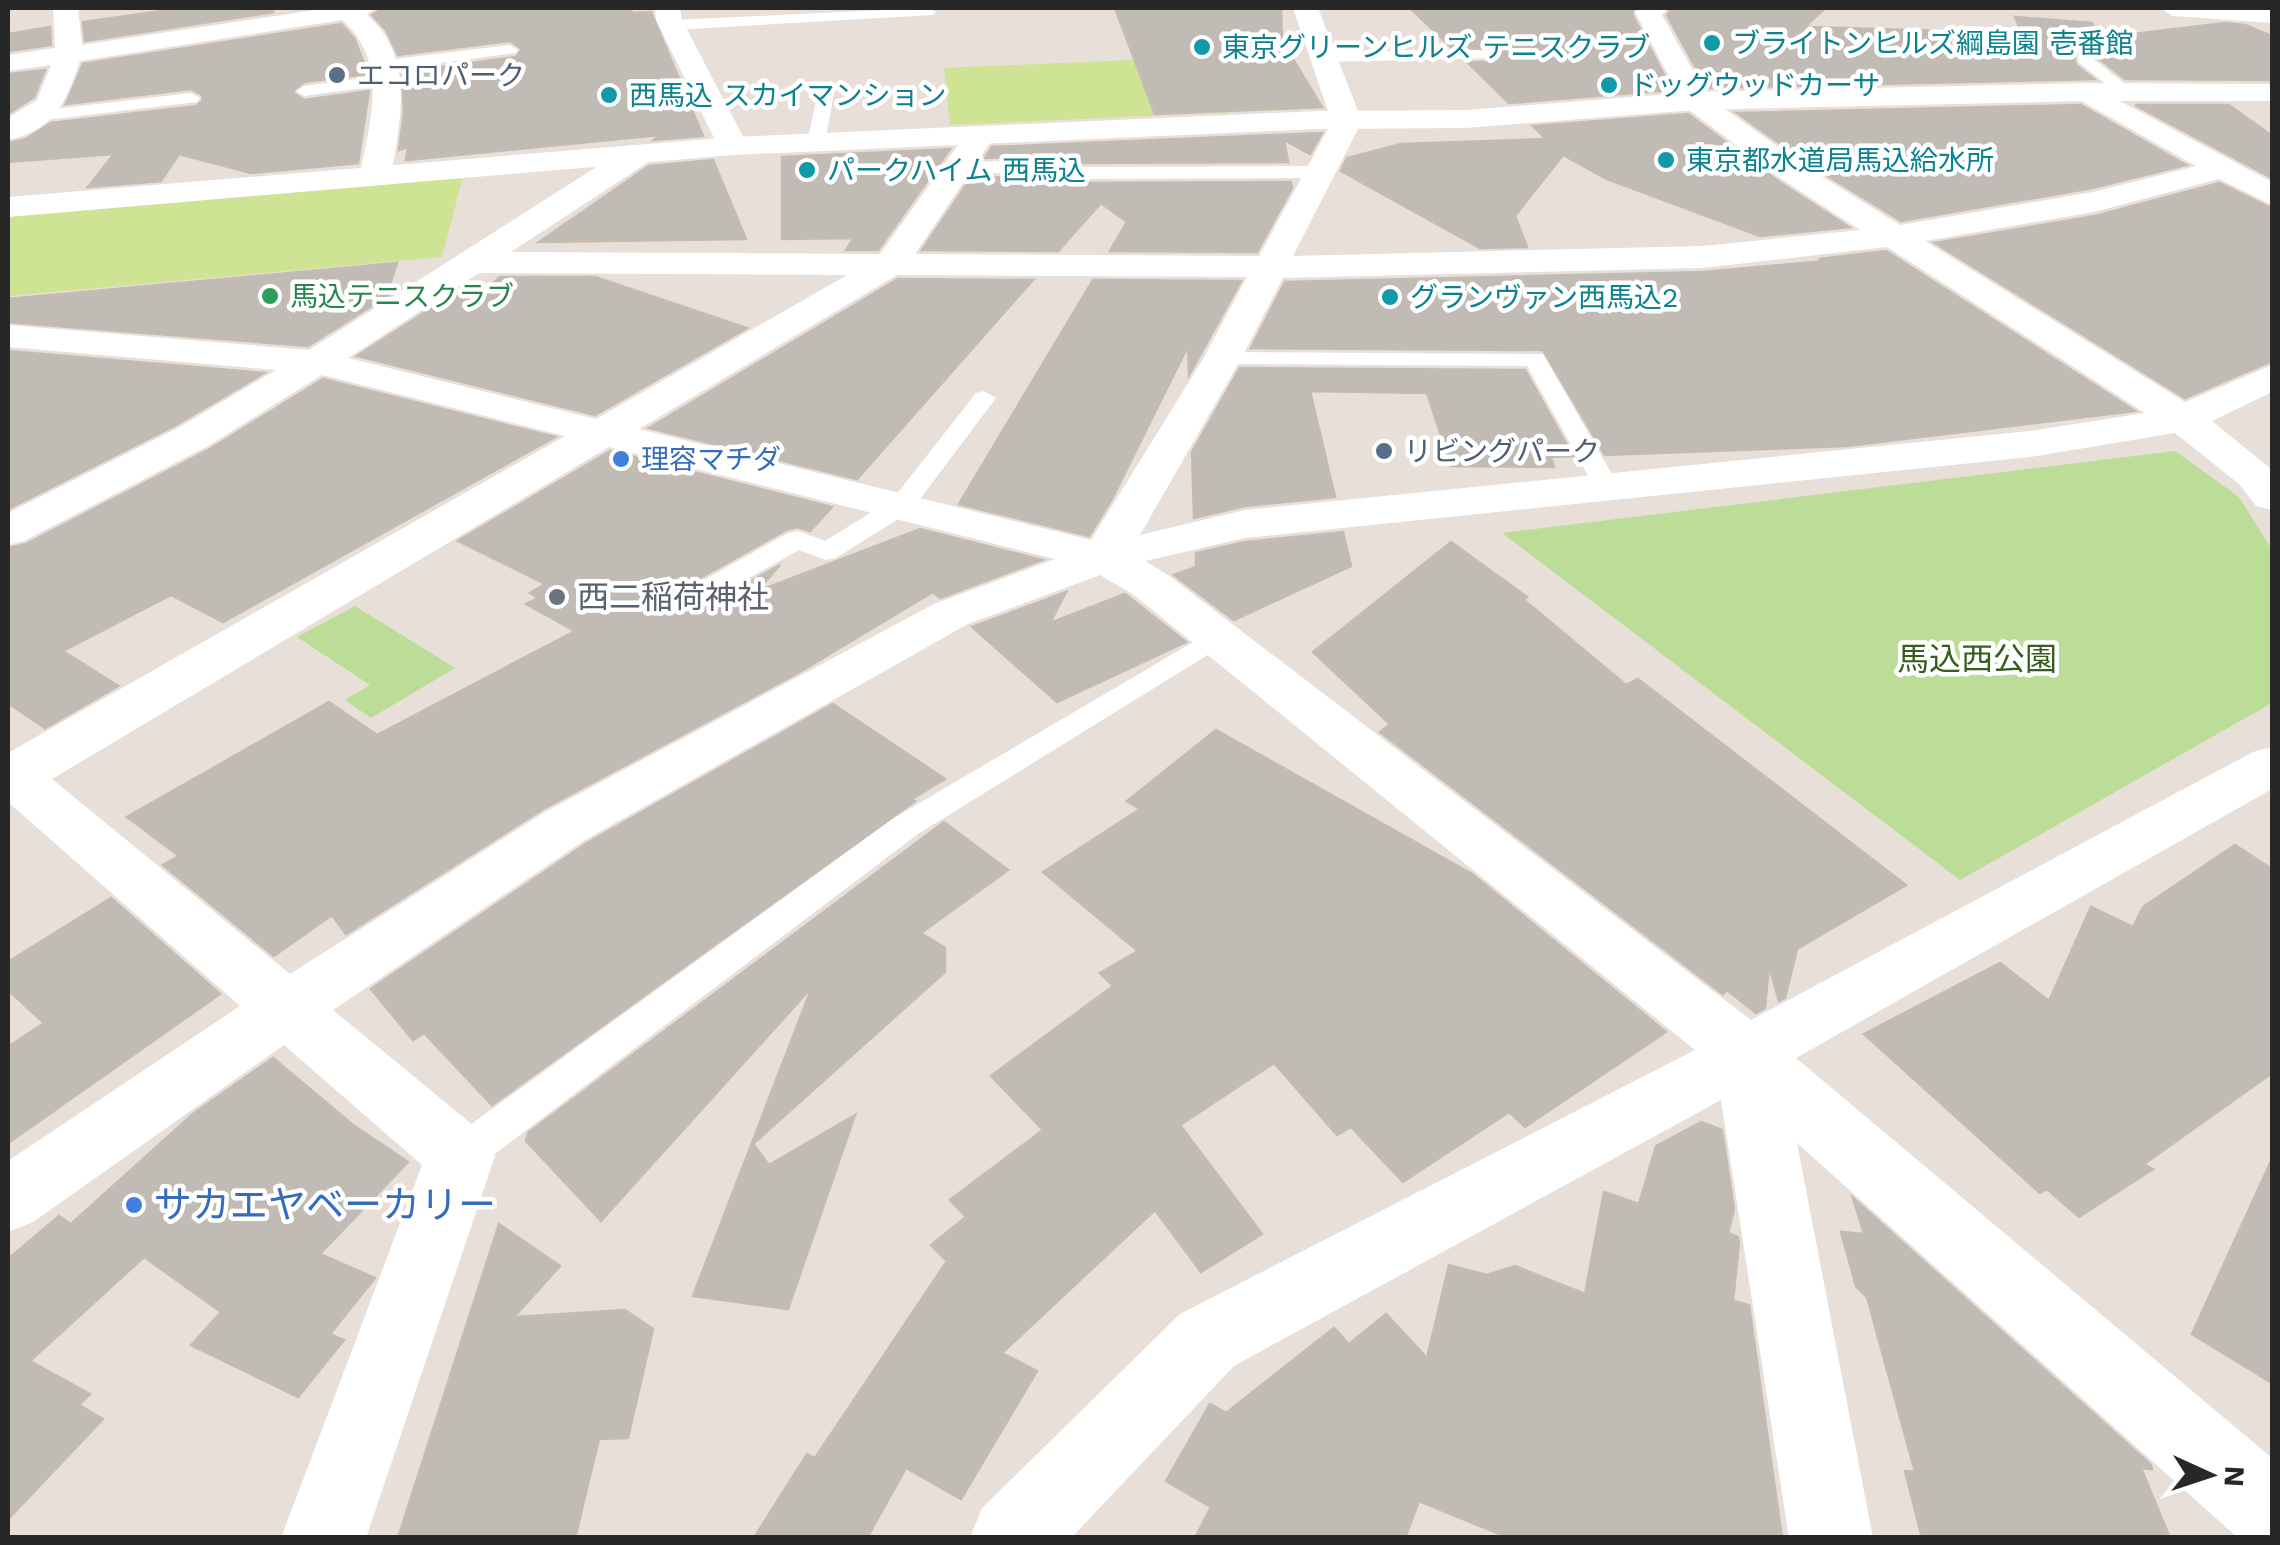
<svg xmlns="http://www.w3.org/2000/svg" width="2280" height="1545" font-family="'Work Sans','Noto Sans JP',sans-serif">
	<style>
		.green { fill: #bbdd98 }
		.pitch { fill: #cfe394 }
		.building { fill: #c1bbb5; stroke: #c4bbb3; stroke-width: 2.5 }
		.lines { fill: none; stroke-linecap: round; stroke-linejoin: round }
		.service { fill: #fff; fill-rule: evenodd }
		.minor { fill: #fff; fill-rule: evenodd }
		.tertiary { fill: #fff; fill-rule: evenodd }
		.culture-dot { fill: #0f9aa8; stroke: #fff; stroke-width: 4 }
		.service-dot { fill: #5c6f8a; stroke: #fff; stroke-width: 4 }
		.leisure-dot { fill: #2e9e5b; stroke: #fff; stroke-width: 4 }
		.shop-dot { fill: #3f7fe0; stroke: #fff; stroke-width: 4 }
		.worship-dot { fill: #6b7280; stroke: #fff; stroke-width: 4 }
		.labels { text-anchor: middle; dominant-baseline: central; stroke-width: 9; stroke-linejoin: round; paint-order: stroke }
		.far-culture-label { font-size: 28px; fill: #0d838f; stroke: #fff; text-anchor: start }
		.far-service-label { font-size: 28px; fill: #4e5e75; stroke: #fff; text-anchor: start }
		.far-leisure-label { font-size: 28px; fill: #27864d; stroke: #fff; text-anchor: start }
		.far-shop-label { font-size: 28px; fill: #366cbe; stroke: #fff; text-anchor: start }
		.worship-label { font-size: 32px; fill: #5b616d; stroke: #fff; text-anchor: start }
		.park-label { font-size: 32px; fill: #355d1d; stroke: #fff }
		.near-shop-label { font-size: 38px; fill: #366cbe; stroke: #fff; text-anchor: start }
	</style>
	<rect width="100%" height="100%" fill="#e9dfd9"/>
	<g class="green">
		<polygon points="2175,451 2239,497 2272,550 2272,703 1960,880 1502,533"/>
		<polygon points="355,606 455,668 371,718 345,700 370,685 297,637"/>
	</g>
	<g class="pitch">
		<polygon points="1290,53 1323,108 950,125 944,68"/>
		<polygon points="463,177 442,257 8,296 8,222 12,216"/>
	</g>
	<g class="building">
		<polygon points="183,8 270,8 273,12 85,41 83,22"/>
		<polygon points="384,8 631,8 632,13 651,12 703,136 654,140 660,135 406,160 408,147 399,150 404,112 402,72 516,57 522,49 510,41 398,55 386,30 372,15"/>
		<polygon points="1115,8 1281,8 1282,41 1322,107 1155,114"/>
		<polygon points="1410,8 1634,8 1632,14 1672,90 1509,103 1467,62 1495,62 1498,50 1451,47"/>
		<polygon points="1672,8 1825,8 1805,27 2022,33 2015,17 2092,23 2100,38 2225,23 2245,25 2272,36 2272,80 2125,79 2092,53 2078,52 2074,56 2076,65 2094,79 1707,88 1667,15"/>
		<polygon points="341,24 354,38 368,74 304,82 292,92 304,100 369,91 358,163 251,173 179,154 161,181 88,187 114,154 8,162 8,143 26,139 51,123 197,106 203,100 202,95 191,89 66,104 83,64"/>
		<polygon points="50,27 51,45 8,51 8,34"/>
		<polygon points="45,70 34,97 8,114 8,74"/>
		<polygon points="2081,105 2186,165 2092,188 1901,221 1807,163 1737,113"/>
		<polygon points="2135,105 2229,105 2272,136 2272,178"/>
		<polygon points="1688,114 1781,183 1849,227 1760,236 1607,179 1563,155 1515,216 1527,247 1480,248 1341,171 1347,158 1401,144 1546,139 1533,126"/>
		<polygon points="1322,133 1310,154 1284,140 1288,162 1077,163 1045,156 985,158 992,147"/>
		<polygon points="950,149 878,250 846,250 854,238 782,239 782,157"/>
		<polygon points="713,160 746,239 539,242 649,166"/>
		<polygon points="1045,176 1077,183 1291,182 1292,188 1257,252 1110,251 1127,222 1101,203 1058,251 922,250 971,178"/>
		<polygon points="2219,183 2271,208 2272,361 2185,398 1935,243 2095,216"/>
		<polygon points="1886,251 2135,411 1847,446 1605,455 1543,350 1251,348 1285,282 1703,272 1825,261 1819,259"/>
		<polygon points="397,263 387,293 392,293 308,346 8,322 8,299"/>
		<polygon points="500,277 595,277 747,328 595,415 357,356 455,293 482,293"/>
		<polygon points="898,279 1033,280 857,479 649,428"/>
		<polygon points="1093,280 1241,281 1189,375 1188,346 1112,499 1089,536 959,504"/>
		<polygon points="8,351 264,373 176,425 8,509"/>
		<polygon points="1240,368 1525,370 1573,456 1551,457 1554,467 1451,466 1427,393 1310,391 1335,497 1245,506 1194,518 1192,452"/>
		<polygon points="323,379 555,437 223,622 171,595 63,651 118,686 45,728 8,703 8,548 26,544 210,449"/>
		<polygon points="610,451 832,507 810,531 797,527 786,530 675,592 670,603 677,611 699,610 780,565 756,592 920,529 1042,560 940,598 933,592 798,673 543,809 346,934 332,915 274,956 163,865 179,856 127,817 329,702 377,735 575,631 526,604 538,598 530,593 545,584 458,541"/>
		<polygon points="1343,532 1351,566 1234,620 1174,575 1196,567 1196,553 1246,542"/>
		<polygon points="1451,542 1527,597 1523,599 1626,685 1638,679 1906,885 1797,949 1785,998 1779,1001 1769,966 1765,1008 1756,1013 1727,990 1723,994 1380,732 1390,724 1313,652"/>
		<polygon points="1066,592 1050,623 1125,594 1186,642 1057,702 972,627"/>
		<polygon points="833,704 945,779 912,799 915,801 492,1105 424,1033 413,1040 371,989 587,843"/>
		<polygon points="1216,730 1472,874 1666,1032 1525,1127 1509,1112 1403,1182 1351,1127 1337,1135 1274,1063 1180,1125 1262,1234 1201,1272 1155,1210 1002,1353 1037,1371 961,1499 906,1468 867,1538 754,1538 807,1454 815,1458 947,1261 931,1245 966,1217 950,1200 1043,1130 991,1076 1113,986 1100,973 1138,951 1043,872 1140,809 1127,801"/>
		<polygon points="944,822 1008,870 921,933 945,948 945,972 753,1144 769,1165 855,1115 788,1309 693,1296 812,987 601,1221 526,1141 528,1133"/>
		<polygon points="2235,845 2272,869 2272,1073 2144,1164 2153,1169 2079,1217 2047,1189 2040,1193 1864,1034 2000,963 2049,1001 2091,907 2133,927 2143,907"/>
		<polygon points="111,898 220,994 8,1143 8,1047 44,1023 8,990 8,962"/>
		<polygon points="273,1058 353,1125 408,1162 320,1254 375,1278 330,1334 344,1340 298,1397 191,1345 221,1312 144,1257 30,1361 90,1394 79,1405 103,1419 8,1519 8,1259 59,1216 71,1224 193,1114"/>
		<polygon points="1701,1122 1722,1130 1734,1209 1728,1233 1738,1237 1739,1243 1733,1301 1749,1305 1782,1538 1509,1538 1419,1501 1405,1538 1195,1538 1211,1507 1166,1481 1210,1404 1226,1413 1334,1328 1349,1344 1386,1314 1427,1358 1449,1265 1487,1275 1515,1266 1585,1294 1604,1192 1639,1204 1656,1146"/>
		<polygon points="2272,1159 2272,1383 2192,1334"/>
		<polygon points="1853,1198 2151,1465 2152,1469 2141,1468 2170,1538 1922,1538 1905,1471 1915,1472 1867,1297 1856,1286 1841,1232 1864,1234"/>
		<polygon points="499,1224 560,1266 514,1317 625,1310 653,1329 628,1438 599,1439 575,1538 398,1538"/>
	</g>
	<g class="lines">
		<g class="service">
			<polygon points="928,8 936,12 933,15 672,30 664,25 672,20"/>
			<polygon points="510,45 518,50 516,53 386,70 378,65 386,60"/>
			<polygon points="1489,50 1495,52 1495,58 1323,62 1315,57 1323,52"/>
			<polygon points="2078,56 2090,56 2135,92 2121,96 2078,62"/>
			<polygon points="387,75 393,76 393,84 304,96 296,91 304,86"/>
			<polygon points="827,82 835,87 825,143 816,148 807,143 819,87"/>
			<polygon points="191,93 200,98 197,102 37,121 28,116 37,111"/>
			<polygon points="1045,160 1077,167 1318,166 1327,172 1318,178 1077,179 1045,172 960,174 951,168 960,162"/>
			<polygon points="1222,352 1543,354 1618,485 1614,490 1596,490 1527,366 1214,364 1210,359 1214,354"/>
			<polygon points="984,391 996,398 911,511 836,558 826,560 799,550 697,607 677,607 673,601 677,595 788,533 798,531 825,541 893,499 976,393"/>
			<polygon points="1217,628 1227,631 1232,637 1227,643 918,834 475,1169 460,1174 445,1169 439,1156 445,1143 894,818"/>
		</g>
		<g class="minor">
			<path d="M53 8H78L82 45 328 8H375L367 15C416 57 400 121 391 177L386 184H364L359 177C370 123 390 61 342 20L80 61C66 102 55 130 8 140V118L37 100 51 65 8 71V55L55 48Z"/>
			<polygon points="655,8 680,8 682,20 748,146 744,153 722,153 718,146 656,20"/>
			<path d="M1293 8H1318L1358 111V129L1293 256 1703 246 1860 230 1783 180 1685 107 1635 12 1638 8H1668L1662 15 1707 96 1805 166 1900 225 2093 192 2196 166 2076 98 2072 92 2076 86 2086 83 2272 182V205L2219 179 2094 212 1925 241 2185 402 2272 365V392L2212 421 2272 470V510L2256 506 2239 484 2175 433 2030 457 1245 538 1145 561 1168 575 1751 1020 2253 752 2272 747V789L1796 1058 2272 1458V1538H2238L1797 1143 1873 1538H1789L1721 1100 1234 1366 1071 1538H970L982 1508 1180 1314 1695 1050 1134 595 1100 575 968 624 585 840 333 1010 485 1135 495 1156 366 1538H281L422 1165 284 1045 33 1222 8 1232V1161L240 1006 8 802V753L565 436 322 375 208 446 24 541 8 545V513L178 428 276 370 8 347V325L309 350 631 145H653L657 152 653 159 511 252 880 254 968 131H990L994 137 915 254 1259 256 1328 129V111ZM1887 247 2145 413 2030 431 1245 510 1140 535 1241 359 1283 278 1703 268ZM479 273 847 275 596 419 348 358ZM897 275 1247 277 1203 359 1091 540 639 429ZM609 447 1055 559 934 604 545 812 290 974 52 779Z"/>
			<polygon points="2160,8 2272,8 2272,23 2173,16"/>
		</g>
		<polygon class="tertiary" points="2086,83 2272,84 2272,101 2086,101 1695,110 1465,128 1318,129 733,155 8,217 8,197 733,137 1318,111 1465,110 1695,92"/>
	</g>
	<g class="culture-dot">
		<circle cx="1712" cy="43" r="10"/>
		<circle cx="1202" cy="47" r="10"/>
		<circle cx="1609" cy="85" r="10"/>
		<circle cx="609" cy="95" r="10"/>
		<circle cx="1666" cy="160" r="10"/>
		<circle cx="807" cy="170" r="10"/>
		<circle cx="1390" cy="297" r="10"/>
	</g>
	<g class="service-dot">
		<circle cx="337" cy="75" r="10"/>
		<circle cx="1384" cy="451" r="10"/>
	</g>
	<circle class="leisure-dot" cx="270" cy="296" r="10"/>
	<g class="shop-dot">
		<circle cx="621" cy="459" r="10"/>
		<circle cx="134" cy="1205" r="10"/>
	</g>
	<circle class="worship-dot" cx="557" cy="597" r="10"/>
	<g class="labels">
		<g class="far-culture-label">
			<text x="1732" y="43">ブライトンヒルズ綱島園 壱番館</text>
			<text x="1222" y="47">東京グリーンヒルズ テニスクラブ</text>
			<text x="1629" y="85">ドッグウッドカーサ</text>
			<text x="629" y="95">西馬込 スカイマンション</text>
			<text x="1686" y="160">東京都水道局馬込給水所</text>
			<text x="827" y="170">パークハイム 西馬込</text>
			<text x="1410" y="297">グランヴァン西馬込2</text>
		</g>
		<g class="far-service-label">
			<text x="357" y="75">エコロパーク</text>
			<text x="1404" y="451">リビングパーク</text>
		</g>
		<g class="far-leisure-label">
			<text x="290" y="296">馬込テニスクラブ</text>
		</g>
		<g class="far-shop-label">
			<text x="641" y="459">理容マチダ</text>
		</g>
		<g class="worship-label">
			<text x="577" y="597">西二稲荷神社</text>
		</g>
		<g class="park-label">
			<text x="1977" y="659">馬込西公園</text>
		</g>
		<g class="near-shop-label">
			<text x="154" y="1205">サカエヤベーカリー</text>
		</g>
	</g>
	<rect width="2280" height="1545" fill="none" stroke="#272727" stroke-width="20"/>
	<g transform="translate(2210 1475) rotate(93)" stroke="#ffffff" stroke-width="8" paint-order="stroke">
	<path d="M0-8L18 38L0 25L-18 38Z" fill="#272727"/>
	<text y="-15" font-size="28" font-weight="bold" text-anchor="middle" fill="#272727">N</text>
	</g>
</svg>
